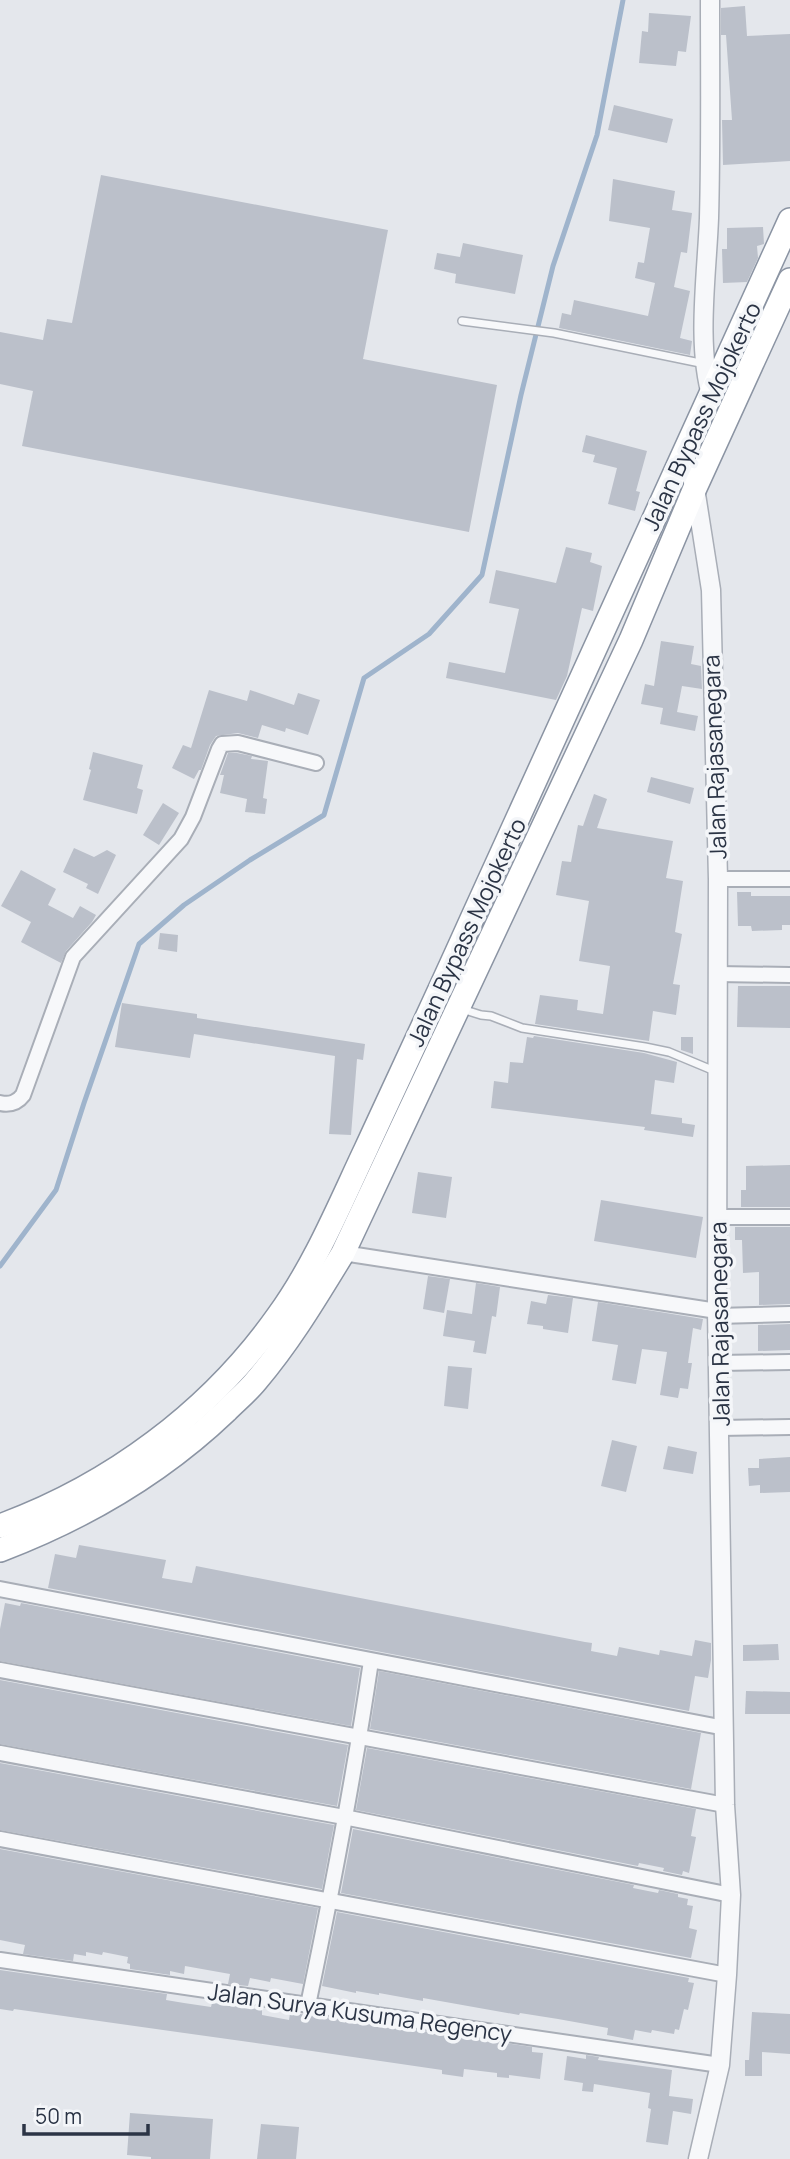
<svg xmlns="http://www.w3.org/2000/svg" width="790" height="2159" font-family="Manrope,sans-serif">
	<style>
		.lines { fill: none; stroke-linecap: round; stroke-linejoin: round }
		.stream { stroke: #9fb4cc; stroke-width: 5 }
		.building { fill: #bbc0ca }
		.service-casing { stroke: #a9aeb7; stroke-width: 10 }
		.minor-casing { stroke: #a9aeb7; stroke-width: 18 }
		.tertiary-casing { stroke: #a9aeb7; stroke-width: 21 }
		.trunk-casing { stroke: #8b94a3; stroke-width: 26 }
		.service { stroke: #f7f8fa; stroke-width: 7 }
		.minor { stroke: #f7f8fa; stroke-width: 14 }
		.tertiary { stroke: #f7f8fa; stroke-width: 18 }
		.trunk { stroke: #fff; stroke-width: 23 }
		.labels { text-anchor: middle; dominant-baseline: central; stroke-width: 7; stroke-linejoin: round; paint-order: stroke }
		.street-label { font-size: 23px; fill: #2b3445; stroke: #f4f6f9 }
	</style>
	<rect width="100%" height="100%" fill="#e4e7ec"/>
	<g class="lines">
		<polyline class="stream" points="0,1266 56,1190 84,1103 139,944 184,905 250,860 324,815 364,678 429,634 482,575 521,395 553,266 597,135 623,0"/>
	</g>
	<g class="building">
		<polygon points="745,6 747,36 790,34 790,161 723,165 722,120 732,120 726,35 721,35 721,8"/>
		<polygon points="649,13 691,16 686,52 678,51 676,66 639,63 642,31 648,32"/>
		<polygon points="614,105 673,119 667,143 608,130"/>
		<polygon points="101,175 388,230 363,359 497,385 469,532 22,446 33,391 0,384 0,332 43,340 47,319 72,323"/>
		<polygon points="613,179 675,191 672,210 692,213 687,253 681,252 674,287 690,291 680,338 692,341 690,355 559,328 562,313 571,315 574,300 648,316 655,283 635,278 638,262 644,263 650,228 609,221"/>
		<polygon points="763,227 764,244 757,246 758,258 747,282 723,283 722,249 727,249 727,228"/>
		<polygon points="463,243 523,255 515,294 455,283 456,274 434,269 437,253 460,257"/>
		<polygon points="586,435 647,451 636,491 640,492 635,511 608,504 617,468 593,462 595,455 582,452"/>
		<polygon points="566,547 592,553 590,562 602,566 593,611 582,608 567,676 556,700 446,678 449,662 505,673 519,609 489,603 496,570 556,583"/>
		<polygon points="661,641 694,646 691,664 701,666 702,689 682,686 677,712 698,716 695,731 660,724 663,708 641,704 645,684 654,686"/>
		<polygon points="209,690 247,701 250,690 294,705 298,693 320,700 308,735 286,728 285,732 262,725 258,738 238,733 216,736 210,745 201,770 199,770 194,779 172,768 183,745 191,748"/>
		<polygon points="93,752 143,765 137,788 143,790 137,814 83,800 91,770 89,769"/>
		<polygon points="228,753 237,753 252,756 251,759 268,761 263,798 267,799 265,814 245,812 247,799 220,793 224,775 220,775"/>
		<polygon points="651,777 694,788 690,804 647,792"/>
		<polygon points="594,794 607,799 597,828 673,841 666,878 683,881 675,932 682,934 673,984 680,985 676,1015 653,1011 649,1041 535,1024 540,995 578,1000 577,1010 603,1014 610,966 579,961 589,901 556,895 562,861 571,862 578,825 583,826"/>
		<polygon points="163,803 179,813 159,845 143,835"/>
		<polygon points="74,848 94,857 107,850 116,855 98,894 86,888 88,884 63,872"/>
		<polygon points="21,870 56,889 48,905 73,918 80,906 96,915 92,922 66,951 61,963 21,942 31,922 1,906"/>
		<polygon points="737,892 751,892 751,896 790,896 790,925 782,925 782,930 752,931 751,926 738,926"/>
		<polygon points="160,933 178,935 177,952 158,949"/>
		<polygon points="738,986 790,986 790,1028 737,1027"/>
		<polygon points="122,1003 197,1014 197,1018 365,1044 363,1060 357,1059 351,1135 329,1134 335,1056 194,1034 190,1058 115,1047"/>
		<polygon points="534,1036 644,1053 677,1062 674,1083 655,1080 651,1114 682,1118 682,1123 695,1125 693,1137 644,1130 645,1127 491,1108 494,1081 508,1083 510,1062 523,1063 527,1037 533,1038"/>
		<polygon points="681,1037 693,1037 693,1054 681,1050"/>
		<polygon points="790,1165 790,1207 741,1207 741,1190 746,1190 746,1166"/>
		<polygon points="418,1172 452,1177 446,1218 412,1213"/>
		<polygon points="601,1200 703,1217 696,1258 594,1241"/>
		<polygon points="735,1227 790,1227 790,1304 759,1305 759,1272 743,1273 742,1240 735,1240"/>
		<polygon points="428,1276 450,1279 444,1313 423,1309"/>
		<polygon points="476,1283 500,1287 496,1317 492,1316 486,1354 473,1352 475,1341 443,1336 447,1310 472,1314"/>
		<polygon points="548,1295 573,1298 568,1333 543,1329 543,1326 527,1324 531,1301 546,1304"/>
		<polygon points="598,1302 703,1319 701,1330 693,1328 688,1363 692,1363 688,1389 680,1388 678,1398 660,1395 667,1352 642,1349 636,1384 612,1380 618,1345 592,1341"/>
		<polygon points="790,1324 790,1350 758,1351 758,1325"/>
		<polygon points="448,1366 472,1368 468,1409 444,1406"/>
		<polygon points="612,1440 637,1446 626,1492 601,1486"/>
		<polygon points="668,1446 697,1452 693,1474 663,1469"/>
		<polygon points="790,1457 790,1492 760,1493 760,1485 749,1486 748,1468 759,1468 759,1459"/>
		<polygon points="79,1545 166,1560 162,1578 192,1583 196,1566 585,1642 592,1643 591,1651 617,1656 619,1647 659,1655 660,1650 692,1656 695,1640 711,1643 711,1660 708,1678 695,1676 689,1711 48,1588 55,1554 76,1558"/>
		<polygon points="5,1603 20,1606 21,1603 360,1668 351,1726 0,1661 0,1629"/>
		<polygon points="778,1644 779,1660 743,1661 743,1645"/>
		<polygon points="379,1671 701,1733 691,1789 370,1729"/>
		<polygon points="0,1680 348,1745 337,1806 0,1744"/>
		<polygon points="746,1691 790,1692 790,1714 745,1714"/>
		<polygon points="367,1748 696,1809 691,1836 696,1837 689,1873 683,1871 682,1875 663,1871 664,1868 639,1863 638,1866 356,1810"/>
		<polygon points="0,1763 334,1825 322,1889 0,1830"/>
		<polygon points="353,1829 634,1885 633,1888 658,1893 659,1890 678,1894 678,1897 688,1899 687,1905 693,1906 689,1928 697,1930 691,1958 341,1893"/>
		<polygon points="0,1849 318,1908 303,1984 271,1978 270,1982 250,1978 248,1986 228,1984 230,1974 185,1966 184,1974 170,1971 170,1975 130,1969 130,1964 127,1963 128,1957 103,1952 102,1955 86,1952 86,1956 74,1954 73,1961 23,1954 25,1945 0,1940"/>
		<polygon points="337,1912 689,1978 688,1982 694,1983 688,2010 684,2009 679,2030 675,2029 674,2034 652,2030 651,2033 635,2030 633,2040 607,2035 608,2028 558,2019 520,2013 519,2015 423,1998 423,2001 379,1993 379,1995 356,1991 356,1993 322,1986"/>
		<polygon points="0,1970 167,1994 166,2000 184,2003 211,2007 212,2003 246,2006 245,2007 262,2010 262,2015 289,2020 290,2013 320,2016 532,2047 532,2052 543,2053 540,2079 509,2075 509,2078 497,2077 497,2073 464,2069 463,2077 442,2074 442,2070 305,2050 14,2009 13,2011 0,2009"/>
		<polygon points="752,2012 790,2014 790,2054 762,2052 762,2076 745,2076 745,2060 749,2060"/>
		<polygon points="586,2055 599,2057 598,2060 672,2070 669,2096 693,2099 691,2114 673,2111 668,2145 646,2142 651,2109 648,2108 650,2093 594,2084 593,2092 582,2091 583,2083 564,2080 567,2056 586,2059"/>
		<polygon points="130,2113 213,2119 210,2159 151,2159 151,2157 127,2155"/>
		<polygon points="261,2124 299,2127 296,2159 257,2159"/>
	</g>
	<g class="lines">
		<g class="service-casing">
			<g id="service">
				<polyline points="462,321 554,333 705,364"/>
				<polyline points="462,1009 481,1015 491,1016 522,1028 645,1047 669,1052 717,1072"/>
			</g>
		</g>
		<g class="minor-casing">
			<g id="minor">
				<polyline points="718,879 790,879"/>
				<polyline points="717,974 790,975"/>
				<path d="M0 1103C10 1105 17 1103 23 1095L73 957 181 839 193 817 219 749 222 744 238 743 316 763"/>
				<polyline points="717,1217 790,1217"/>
				<polyline points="343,1253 717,1311"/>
				<polyline points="717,1316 790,1314"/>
				<polyline points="719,1363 790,1362"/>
				<polyline points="720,1428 790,1427"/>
				<polyline points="0,1589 725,1728"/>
				<polyline points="0,1670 725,1805"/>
				<polyline points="0,1753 344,1817 731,1895"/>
				<polyline points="0,1839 727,1975"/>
				<polyline points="0,1960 720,2065"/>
				<path d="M308 2005C332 1891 354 1776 371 1661"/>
			</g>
		</g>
		<g class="tertiary-casing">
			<g id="tertiary">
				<path d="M710 0C710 73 711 146 709 218 707 273 696 346 712 398"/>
				<polyline points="684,453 695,488 711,590 718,879 717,1311 725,1805 731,1895 727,1975 720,2065 698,2159"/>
			</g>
		</g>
		<g class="trunk-casing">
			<g id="trunk">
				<path d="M0 1526C110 1486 210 1412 278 1316 315 1265 339 1206 366 1149 401 1073 437 997 471 921 577 687 685 454 790 220"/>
				<path d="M0 1550C84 1518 161 1473 226 1411 236 1401 247 1392 256 1381 290 1341 316 1297 343 1253L631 640 695 488 790 280"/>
			</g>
		</g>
		<use href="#service" class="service"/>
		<use href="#minor" class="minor"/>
		<use href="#tertiary" class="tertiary"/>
		<use href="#trunk" class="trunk"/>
	</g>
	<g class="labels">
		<g class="street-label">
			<text transform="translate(701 416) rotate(-65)">Jalan Bypass Mojokerto</text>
			<text transform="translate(714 757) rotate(-92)">Jalan Rajasanegara</text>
			<text transform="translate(466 932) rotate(-65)">Jalan Bypass Mojokerto</text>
			<text transform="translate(719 1324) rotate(-91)">Jalan Rajasanegara</text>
			<text transform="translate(360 2012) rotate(8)">Jalan Surya Kusuma Regency</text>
		</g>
	</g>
	<path d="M24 2124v10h124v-10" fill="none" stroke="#2b3445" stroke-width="3.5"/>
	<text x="35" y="2124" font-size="21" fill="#2b3445" stroke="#f4f6f9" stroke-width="5" paint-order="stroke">50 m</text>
</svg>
